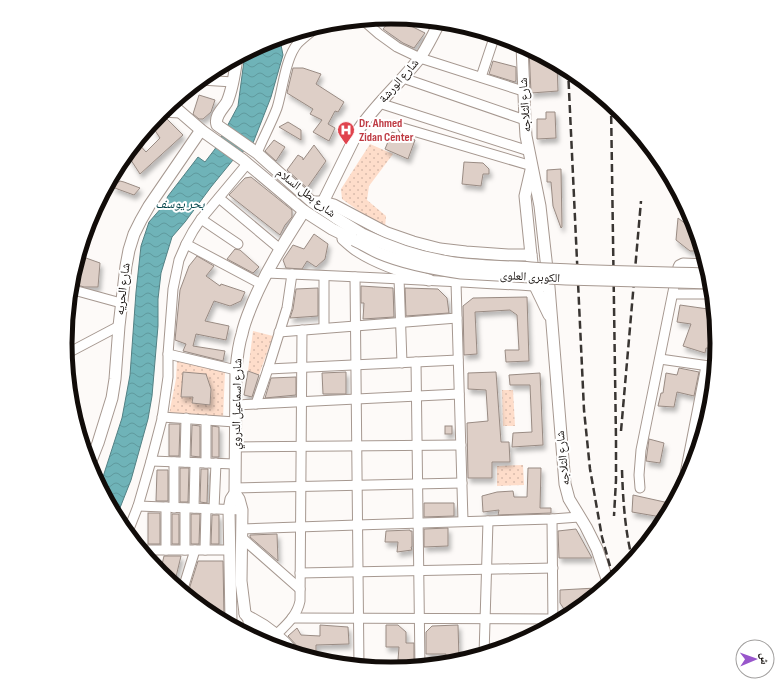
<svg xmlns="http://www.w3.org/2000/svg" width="783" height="687" font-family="'Sofia Sans Condensed','Noto Naskh Arabic',sans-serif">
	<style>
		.garden { fill: url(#garden-dots) }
		.water { fill: url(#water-waves); stroke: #538184 }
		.building { fill: #decfc7; stroke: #998b83; filter: url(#shadow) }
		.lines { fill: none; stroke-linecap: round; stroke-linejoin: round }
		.minor-casing { stroke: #a69890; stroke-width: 11 }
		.major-casing { stroke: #a69890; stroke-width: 13 }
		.minor { stroke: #fff; stroke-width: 9 }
		.major { stroke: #fff; stroke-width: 11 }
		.rail { stroke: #393532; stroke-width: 2.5; stroke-dasharray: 8 4; stroke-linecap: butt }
		.major-bridge-casing { stroke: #a69890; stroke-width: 13; stroke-linecap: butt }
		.major-bridge { stroke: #fff; stroke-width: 11 }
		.labels { text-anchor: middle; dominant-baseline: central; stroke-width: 4; stroke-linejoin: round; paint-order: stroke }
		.street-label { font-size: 12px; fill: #110c09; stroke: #fff }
		.health-label { font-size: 12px; font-weight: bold; fill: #be3a42; stroke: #fff; text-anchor: start }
		.water-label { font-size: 13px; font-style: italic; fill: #07474c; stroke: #fff }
		.rim { fill: none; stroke: #110c09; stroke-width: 5 }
	</style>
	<defs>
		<pattern id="garden-dots" width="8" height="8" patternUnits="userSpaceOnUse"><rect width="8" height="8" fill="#feddca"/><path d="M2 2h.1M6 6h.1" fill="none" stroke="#d9bcac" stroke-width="1.8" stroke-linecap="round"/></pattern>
		<pattern id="water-waves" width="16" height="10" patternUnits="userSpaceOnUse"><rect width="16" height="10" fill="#6fb3b8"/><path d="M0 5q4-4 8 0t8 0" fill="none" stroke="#5f999d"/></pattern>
		<filter id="shadow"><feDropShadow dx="2.5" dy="4.5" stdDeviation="2" flood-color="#0004"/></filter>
	</defs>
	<rect width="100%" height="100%" fill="#fdfaf8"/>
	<g class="garden">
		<polygon points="370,144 393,154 369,186 367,200 386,216 385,228 363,214 342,199 341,189"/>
		<polygon points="253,331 273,336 259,375 248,371"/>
		<polygon points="177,360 225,372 223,419 169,414 176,379"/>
		<polygon points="502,390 513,390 515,426 503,426"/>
		<polygon points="523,465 524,485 497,486 497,466"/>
	</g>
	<polygon class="water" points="296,33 281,45 283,55 271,97 253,143 233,160 211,187 185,222 172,237 161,273 158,299 158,326 152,396 148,419 131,480 116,518 99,486 101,483 122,418 130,375 136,292 141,246 149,222 163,206 168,196 198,157 205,162 215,149 238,106 245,53 267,42"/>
	<g class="building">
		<polygon points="393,17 399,18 409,25 425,33 414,48 403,43 383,29"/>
		<polygon points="529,49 557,63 558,91 531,93"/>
		<polygon points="493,61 516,67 516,80 515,82 489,74"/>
		<polygon points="293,68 303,68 321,74 316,84 344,102 338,112 335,111 328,124 335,128 329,141 313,132 322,120 310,114 313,109 287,93"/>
		<polygon points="199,95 215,100 211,112 203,119 199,119 193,114"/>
		<polygon points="546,112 555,112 556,138 537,139 537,119 546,119"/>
		<polygon points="167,119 183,135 140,174 127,154 137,142 146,152 160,138 154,129"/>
		<polygon points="288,122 301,130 301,140 279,127"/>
		<polygon points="392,132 415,140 408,159 385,149"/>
		<polygon points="274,140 285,147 276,161 265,151"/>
		<polygon points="314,145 326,161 307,188 287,170 298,155 303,158 303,160"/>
		<polygon points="464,162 483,163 489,169 489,174 483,174 481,186 462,184"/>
		<polygon points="561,169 562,227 561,228 553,206 551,182 547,182 547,170"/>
		<polygon points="251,177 292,210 292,217 285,225 280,235 229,195 245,178"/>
		<polygon points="120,181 124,182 140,188 134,195 112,187"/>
		<polygon points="678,218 695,231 697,231 703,251 690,251 676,240"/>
		<polygon points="314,234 328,244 325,259 316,267 307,261 302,269 286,268 283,260 293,245 304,249"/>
		<polygon points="235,249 240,250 259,267 253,273 227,259"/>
		<polygon points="197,256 214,266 206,276 220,286 221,284 245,292 241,301 230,306 214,301 205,321 229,326 226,340 196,334 193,346 225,351 223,361 183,351 186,344 175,340 180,290 189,266"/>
		<polygon points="86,258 100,263 98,287 84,287 71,283 77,262 82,265"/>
		<polygon points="361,286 393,288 394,317 363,319 364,303 361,303"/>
		<polygon points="318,288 318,316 290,318 293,309 296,289"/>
		<polygon points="405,288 438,289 447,298 449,313 406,316"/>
		<polygon points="527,297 529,361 506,362 505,350 519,350 517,315 510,310 475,312 477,354 464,355 463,306 473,298"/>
		<polygon points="680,305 715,310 718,344 717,349 706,348 705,353 683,346 691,324 677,322"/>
		<polygon points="679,368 699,372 694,396 677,392 674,407 658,406 661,393 663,393 666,373 677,375"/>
		<polygon points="248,371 259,375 252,397 244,395"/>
		<polygon points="183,372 206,374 211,389 210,405 192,403 193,397 181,397"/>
		<polygon points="346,372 346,394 323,394 322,373"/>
		<polygon points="496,372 501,442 509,442 510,462 492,462 492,478 468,478 467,423 488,421 486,390 468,389 468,373"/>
		<polygon points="540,373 543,445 512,447 513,433 532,432 530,385 510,385 509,375"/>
		<polygon points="296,377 296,395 265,398 271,378"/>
		<polygon points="169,424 180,424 179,456 169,456"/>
		<polygon points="192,425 200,426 200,457 191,456"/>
		<polygon points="212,426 219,427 219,457 212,457"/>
		<rect x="445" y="426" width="7" height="8"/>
		<polygon points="649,439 664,443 660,463 646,461"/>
		<polygon points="180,468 189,468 188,502 180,502"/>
		<polygon points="528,468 541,468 540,508 551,508 551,513 498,515 499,510 483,512 482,496 497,492 513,491 514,497 527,497"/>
		<polygon points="201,469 208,469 207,503 200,502"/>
		<polygon points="157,470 168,470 168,501 156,501"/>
		<polygon points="633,495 669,503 667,518 632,512"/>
		<polygon points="424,503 454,503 454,516 424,517"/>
		<rect x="148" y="513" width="12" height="31"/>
		<rect x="172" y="514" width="7" height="30"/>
		<polygon points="191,514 200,514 199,544 191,544"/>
		<polygon points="212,515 219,515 219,544 211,544"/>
		<polygon points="448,528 448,546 424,547 424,529"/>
		<polygon points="576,529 592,558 559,558 558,531"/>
		<polygon points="410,530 410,531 412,531 412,547 411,547 412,550 397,552 398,542 385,542 386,531"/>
		<polygon points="277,534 278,561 250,537 250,535"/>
		<polygon points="164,556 181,556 174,585 160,573"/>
		<polygon points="198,561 223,561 224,617 218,619 210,615 187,596"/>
		<polygon points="596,588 597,596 577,612 566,612 560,603 560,590"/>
		<polygon points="320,625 348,627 349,644 316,645 316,651 308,658 301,655 301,652 299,648 288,636 297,628 301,635 320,636"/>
		<polygon points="386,625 398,625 406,632 406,643 414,643 414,660 398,660 399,647 386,647"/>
		<polygon points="458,625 459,659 446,660 446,654 426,654 426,632 432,626"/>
	</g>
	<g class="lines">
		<g class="minor-casing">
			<g id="minor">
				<polyline points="363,20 379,34 397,47 420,58 523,91"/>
				<polyline points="481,77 495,35"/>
				<polyline points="403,78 525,120"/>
				<polyline points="201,80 233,82"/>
				<polyline points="379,103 529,151"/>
				<polyline points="161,112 180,113"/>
				<polyline points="403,128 532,166"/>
				<path d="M257 153C263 138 271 124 277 108 283 89 285 58 298 43 304 37 311 32 317 27"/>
				<polyline points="219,198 280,249"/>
				<polyline points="201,219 238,244"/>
				<polyline points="186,244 261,284"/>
				<path d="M266 273C360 277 455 281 549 287"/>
				<polyline points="324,276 324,328"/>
				<polyline points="355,277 359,667"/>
				<polyline points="399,278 402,363"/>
				<polyline points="456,282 463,521"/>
				<polyline points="70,289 121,303"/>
				<polyline points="673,294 713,294"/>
				<polyline points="279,332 457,318"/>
				<polyline points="66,354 119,326"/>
				<polyline points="168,354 236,370"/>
				<polyline points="660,359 716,367"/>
				<polyline points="416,362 420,667"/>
				<polyline points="268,369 458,360"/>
				<polyline points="256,404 268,369 287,308 292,274"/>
				<polyline points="236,405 459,394"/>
				<polyline points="162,417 235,422"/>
				<polyline points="235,447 461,445"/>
				<polyline points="151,461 235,464"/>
				<polyline points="185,462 186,418"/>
				<polyline points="206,463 206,420"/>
				<polyline points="235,488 462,483"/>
				<polyline points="640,488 639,475 641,450 678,267 679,265 683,263 707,264"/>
				<polyline points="682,489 706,366"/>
				<polyline points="138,506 242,510"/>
				<polyline points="174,508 174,462"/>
				<polyline points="194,508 195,463"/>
				<polyline points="214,509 216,463"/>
				<polyline points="552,519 553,626"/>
				<polyline points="242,529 357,525 552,519 579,517"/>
				<polyline points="127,534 138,506 151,461 162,419 168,377 168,354 173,289 179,260 186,244 193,231 201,219 247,164"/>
				<polyline points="242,538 300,589"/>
				<polyline points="141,550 230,550"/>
				<polyline points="166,550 166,507"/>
				<polyline points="185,550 185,508"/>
				<polyline points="205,550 206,509"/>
				<polyline points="300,573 553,568"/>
				<polyline points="182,592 195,550"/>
				<polyline points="292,618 553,619"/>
				<path d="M276 635C286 625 297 616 300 601L302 330"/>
				<polyline points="484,655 488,521"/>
				<polyline points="361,667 434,666"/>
			</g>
		</g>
		<g class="major-casing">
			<g id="major">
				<polyline points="522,45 525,120 526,136 540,206 549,287 565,484 569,499 586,527 597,549 609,585"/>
				<path d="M237 57C235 72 233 88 227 102 223 109 214 116 217 125L257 153 312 202 336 218 362 234"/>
				<polyline points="171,104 201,130 243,160 304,211 332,229 354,240"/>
				<polyline points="531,170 525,196 531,255 535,286 549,315"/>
				<polyline points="315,202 323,202 334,205 387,233 413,242 440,249 466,252 508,255 531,255"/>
				<path d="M323 202 359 129C376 104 400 83 419 59 427 48 433 34 440 22"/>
				<path d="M343 239C348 243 353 248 358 251 380 265 405 272 429 280"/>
				<polyline points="89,466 98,443 112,398 115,379 119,326 126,266 129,250 134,234 141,220 149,206 201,130"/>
				<polyline points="235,493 239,499 242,510 241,581 245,613"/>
				<path d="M247 616C266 625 281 637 294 653"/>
				<path d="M231 621 229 510 231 499 235 493 236 370C237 358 238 346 242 334 244 323 249 312 253 302 267 269 285 241 304 211"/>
				<path d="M247 629C260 633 268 639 278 649"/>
				<path d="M241 632C250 629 252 620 245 614"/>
			</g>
		</g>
		<use href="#minor" class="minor"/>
		<use href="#major" class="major"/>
		<g class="rail">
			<polyline points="568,69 584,410 590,469 602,537 614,581"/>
			<polyline points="611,104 616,439 616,480 614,516"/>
			<polyline points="621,431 641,201"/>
			<path d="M622 470C623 501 625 532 633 562"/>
		</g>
		<g class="major-bridge-casing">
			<g id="major-bridge">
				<path d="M362 234C389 247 414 256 443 261 471 267 502 266 531 268 590 272 650 272 710 274"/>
				<path d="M354 240C362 244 370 249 379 253 405 264 433 269 461 273L566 279 712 283"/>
			</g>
		</g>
		<use href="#major-bridge" class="major-bridge"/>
	</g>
	<defs>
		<g id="hospital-pin" transform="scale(0.9)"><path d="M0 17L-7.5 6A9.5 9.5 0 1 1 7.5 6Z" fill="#e0444e" stroke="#fff"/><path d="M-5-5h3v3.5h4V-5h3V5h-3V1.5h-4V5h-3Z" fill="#fff"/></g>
	</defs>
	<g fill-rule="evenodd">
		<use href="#hospital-pin" x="346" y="130"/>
	</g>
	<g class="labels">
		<g class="street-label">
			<text transform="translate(399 81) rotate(-49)">شارع الورشة</text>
			<text transform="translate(525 105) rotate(-94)">شارع الثلاجه</text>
			<text transform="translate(306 193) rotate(38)">شارع بطل السلام</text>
			<text transform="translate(530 277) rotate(3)">الكوبرى العلوى</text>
			<text transform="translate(123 289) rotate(-83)">شارع الحريه</text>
			<text transform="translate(237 404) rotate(-89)">شارع اسماعيل الدروي</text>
			<text transform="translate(563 458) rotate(-96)">شارع الثلاجه</text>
		</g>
		<g class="health-label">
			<text x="359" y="123">Dr. Ahmed<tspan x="359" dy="14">Zidan Center</tspan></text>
		</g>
		<g class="water-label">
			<text x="180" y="204">بحر يوسف</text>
		</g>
	</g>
	<path d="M0 0H783V687H0ZM72 343a319 319 0 1 1 638 0a319 319 0 1 1-638 0Z" fill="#fff" fill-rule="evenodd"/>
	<path class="rim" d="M72 343a319 319 0 1 1 638 0a319 319 0 1 1-638 0Z"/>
	<g transform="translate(755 659) rotate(88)"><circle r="19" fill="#ffffff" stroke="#a09e9d"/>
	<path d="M0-3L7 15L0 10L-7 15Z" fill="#9856cb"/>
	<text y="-6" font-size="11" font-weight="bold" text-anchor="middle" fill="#110c09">ش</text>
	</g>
</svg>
